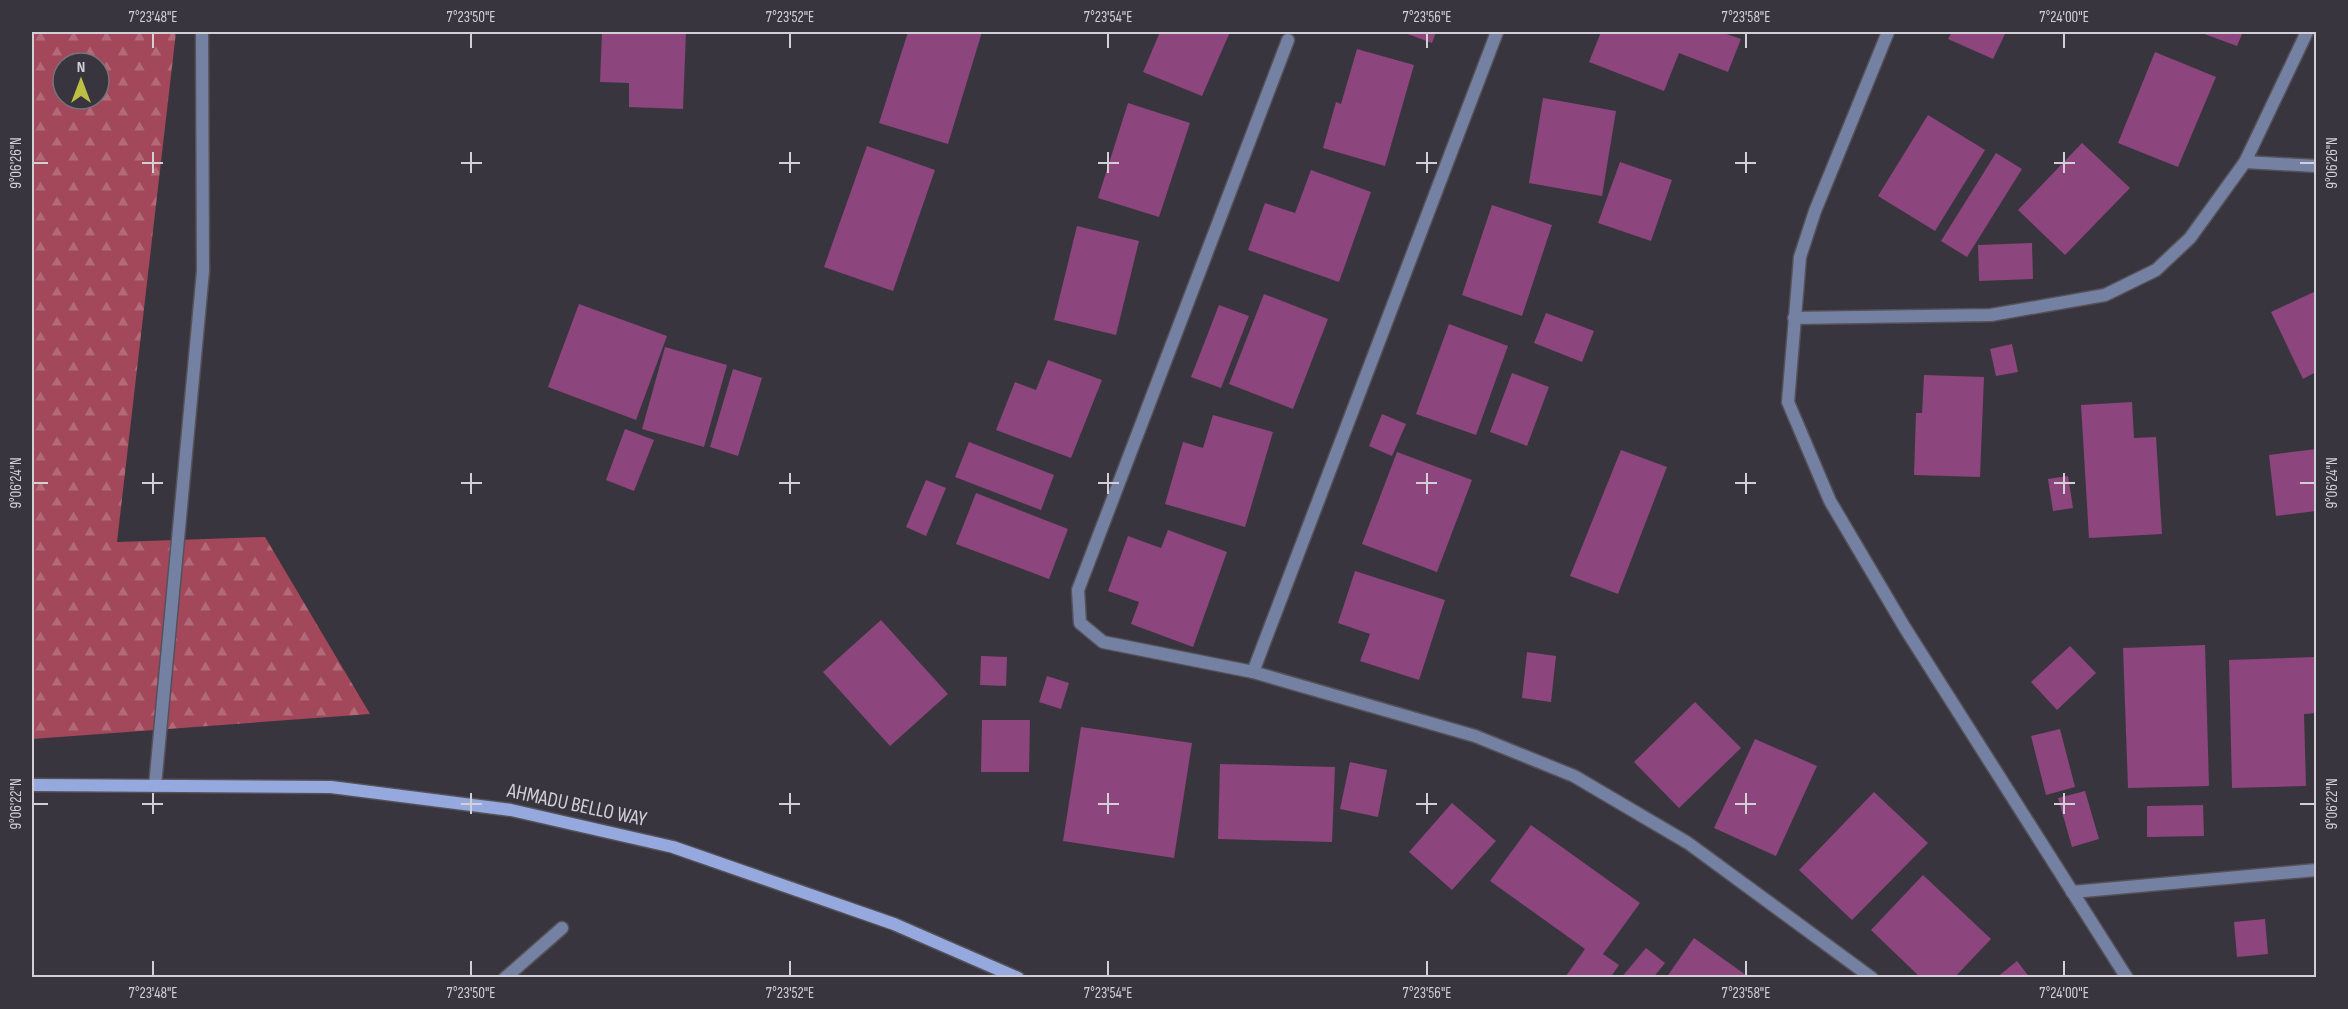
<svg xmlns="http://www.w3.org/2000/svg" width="2348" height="1009" font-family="'Sofia Sans Condensed',sans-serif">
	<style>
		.forest { fill: url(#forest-firs); fill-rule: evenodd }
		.building { fill: #8c457d }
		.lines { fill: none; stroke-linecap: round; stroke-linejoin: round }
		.street-casing { stroke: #555159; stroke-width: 15 }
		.secondary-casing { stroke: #555159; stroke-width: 15 }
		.street { stroke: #7481a3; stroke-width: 12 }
		.secondary { stroke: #95a9df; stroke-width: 12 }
		.ticks { fill: none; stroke: #d2d0d6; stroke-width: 2 }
		.labels { text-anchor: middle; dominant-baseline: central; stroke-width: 4.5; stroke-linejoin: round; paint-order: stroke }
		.street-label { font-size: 21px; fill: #d2d0d6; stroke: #39353e }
		.neatline { fill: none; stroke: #d2d0d6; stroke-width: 2 }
		.ticks-label { font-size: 15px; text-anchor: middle; fill: #d2d0d6 }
	</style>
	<defs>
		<pattern id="forest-firs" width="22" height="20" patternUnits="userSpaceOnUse" patternTransform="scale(1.5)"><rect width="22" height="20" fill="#a2485a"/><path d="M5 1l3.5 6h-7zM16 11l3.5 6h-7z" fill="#b26a79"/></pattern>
	</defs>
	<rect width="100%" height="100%" fill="#39353e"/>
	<path class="forest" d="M32 32H176L117 542 265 537 370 714 32 739ZM63 63H99V99H63Z"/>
	<g class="building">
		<polygon points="602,32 686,32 683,109 629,107 629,83 600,82"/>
		<polygon points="908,32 982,32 948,144 879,123"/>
		<polygon points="1160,32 1230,32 1202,96 1143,72"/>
		<polygon points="1402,32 1436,32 1432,43"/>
		<polygon points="1601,32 1721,32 1741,39 1728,72 1679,53 1664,91 1589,62"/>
		<polygon points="1952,32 2006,32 1993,59 1948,39"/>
		<polygon points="2199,32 2243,32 2237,46"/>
		<polygon points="1357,49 1414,65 1385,166 1323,148 1336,102 1341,104"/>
		<polygon points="2155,52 2216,77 2178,167 2118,143"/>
		<polygon points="1543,98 1616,111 1602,196 1529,183"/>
		<polygon points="1128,103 1190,123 1159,217 1098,198"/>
		<polygon points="1928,115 1985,150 1935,231 1878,196"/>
		<polygon points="2082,143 2130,188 2065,255 2018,210"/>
		<polygon points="867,146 935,170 893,291 824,267"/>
		<polygon points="1996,153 2022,169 1967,257 1941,241"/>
		<polygon points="1620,162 1672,180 1651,241 1598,223"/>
		<polygon points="1311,170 1371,192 1339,282 1248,250 1265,203 1295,213"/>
		<polygon points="1492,205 1552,225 1522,316 1462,295"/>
		<polygon points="1077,226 1139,241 1116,335 1054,320"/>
		<polygon points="2032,243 2033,279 1979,281 1978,245"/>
		<polygon points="2316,291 2316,372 2303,379 2271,312"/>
		<polygon points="1264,294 1328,319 1293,409 1229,384"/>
		<polygon points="579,304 667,336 636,420 548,387"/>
		<polygon points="1219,305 1249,316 1221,388 1191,377"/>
		<polygon points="1546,313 1594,331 1582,362 1534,343"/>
		<polygon points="1449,324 1508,346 1476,435 1416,414"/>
		<polygon points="2012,344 2018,372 1996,376 1990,349"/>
		<polygon points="665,347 727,365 704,447 642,429"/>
		<polygon points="1048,360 1102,380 1071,458 996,430 1015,382 1036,390"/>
		<polygon points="733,369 762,378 738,456 710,447"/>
		<polygon points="1512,373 1549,387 1527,446 1490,432"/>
		<polygon points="1924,375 1984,377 1980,477 1914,475 1916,413 1922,413"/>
		<polygon points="2132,402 2134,438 2156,437 2162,534 2089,538 2081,405"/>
		<polygon points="1382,414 1406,424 1392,456 1369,446"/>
		<polygon points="1213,415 1273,432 1245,527 1165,504 1183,442 1203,448"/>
		<polygon points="625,429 654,440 634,491 606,480"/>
		<polygon points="969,442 1054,475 1041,510 955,477"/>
		<polygon points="2316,449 2316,511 2276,516 2269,455"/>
		<polygon points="1621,450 1667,467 1618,594 1570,576"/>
		<polygon points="1397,452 1472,480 1437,572 1362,544"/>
		<polygon points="2068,476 2073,508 2053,511 2048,479"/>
		<polygon points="926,480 946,488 926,536 906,527"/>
		<polygon points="976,493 1068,529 1049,579 956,544"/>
		<polygon points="1168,530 1227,552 1193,647 1131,624 1139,602 1108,591 1128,536 1161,548"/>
		<polygon points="1355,571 1445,600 1419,680 1360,661 1370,634 1338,623"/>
		<polygon points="881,620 948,694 890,746 823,672"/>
		<polygon points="2205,645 2209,786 2128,788 2123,648"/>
		<polygon points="2070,646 2096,673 2057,710 2031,682"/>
		<polygon points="1527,652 1556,656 1551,702 1522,698"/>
		<polygon points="981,656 1007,657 1006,686 980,685"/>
		<polygon points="2316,657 2316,713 2304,714 2306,786 2232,788 2229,660"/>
		<polygon points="1047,676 1069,683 1061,709 1039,702"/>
		<polygon points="1695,702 1741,748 1679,808 1634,762"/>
		<polygon points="982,720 1030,720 1029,772 981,772"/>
		<polygon points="1081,727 1192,743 1174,858 1063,841"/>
		<polygon points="2060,729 2075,787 2046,795 2031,736"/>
		<polygon points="1755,739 1817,766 1776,856 1714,828"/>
		<polygon points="1350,762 1387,770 1378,817 1340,809"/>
		<polygon points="1220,764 1335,767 1332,842 1218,839"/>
		<polygon points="2085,791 2099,839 2072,847 2058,798"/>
		<polygon points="1874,792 1928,843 1852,920 1799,870"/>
		<polygon points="1452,803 1496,841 1452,890 1409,852"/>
		<polygon points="2203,805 2204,836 2147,837 2147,806"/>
		<polygon points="1531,825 1640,903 1603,954 1619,965 1610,978 1566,976 1585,949 1490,881"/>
		<polygon points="1923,875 1991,939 1954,978 1921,978 1871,930"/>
		<polygon points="2265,919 2268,954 2237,957 2234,922"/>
		<polygon points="1694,938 1750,978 1666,978"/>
		<polygon points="1646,948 1665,963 1653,978 1621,978"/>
		<polygon points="2017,961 2030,978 1996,978"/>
	</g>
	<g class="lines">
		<g class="street-casing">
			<g id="street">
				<polyline points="1888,32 1815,211 1800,257 1788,402 1830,501 1905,628 2127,978"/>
				<polyline points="1288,40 1078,590 1080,623 1103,642 1253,672 1475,736 1574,776 1688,843 1872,978"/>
				<polyline points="2245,162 2307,32"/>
				<polyline points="1794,318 1991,315 2105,295 2156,270 2190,238 2245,162 2316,166"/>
				<polyline points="1253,672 1497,32"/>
				<polyline points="155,786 203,271 202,32"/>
				<polyline points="2072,892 2316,870"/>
				<polyline points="505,978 562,928"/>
			</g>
		</g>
		<g class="secondary-casing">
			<polyline id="secondary" points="32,785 331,787 511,810 673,847 894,924 1018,978"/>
		</g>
		<use href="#street" class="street"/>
		<use href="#secondary" class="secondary"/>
	</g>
	<path class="ticks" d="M153 33V48M471 33V48M790 33V48M1108 33V48M1427 33V48M1746 33V48M2064 33V48M153 152V173M471 152V173M790 152V173M1108 152V173M1427 152V173M1746 152V173M2064 152V173M33 163H48M142 163H163M461 163H482M779 163H800M1098 163H1119M1416 163H1437M1735 163H1756M2054 163H2075M2300 163H2315M153 473V494M471 473V494M790 473V494M1108 473V494M1427 473V494M1746 473V494M2064 473V494M33 483H48M142 483H163M461 483H482M779 483H800M1098 483H1119M1416 483H1437M1735 483H1756M2054 483H2075M2300 483H2315M153 793V814M471 793V814M790 793V814M1108 793V814M1427 793V814M1746 793V814M2064 793V814M33 804H48M142 804H163M461 804H482M779 804H800M1098 804H1119M1416 804H1437M1735 804H1756M2054 804H2075M2300 804H2315M153 961V976M471 961V976M790 961V976M1108 961V976M1427 961V976M1746 961V976M2064 961V976"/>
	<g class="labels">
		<g class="street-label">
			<text transform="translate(577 805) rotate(12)">AHMADU BELLO WAY</text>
		</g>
	</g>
	<rect width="2348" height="1009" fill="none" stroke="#39353e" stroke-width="66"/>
	<g transform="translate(81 81)"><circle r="28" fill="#39353e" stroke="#76737b" stroke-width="1.5"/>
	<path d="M0-4.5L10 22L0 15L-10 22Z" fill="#bcbf44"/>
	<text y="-9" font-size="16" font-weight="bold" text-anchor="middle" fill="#d2d0d6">N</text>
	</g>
	<rect x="33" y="33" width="2282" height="943" class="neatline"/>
	<g class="ticks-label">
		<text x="153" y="22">7°23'48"E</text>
		<text x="471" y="22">7°23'50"E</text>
		<text x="790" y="22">7°23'52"E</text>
		<text x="1108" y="22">7°23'54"E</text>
		<text x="1427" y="22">7°23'56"E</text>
		<text x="1746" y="22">7°23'58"E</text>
		<text x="2064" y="22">7°24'00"E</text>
		<text transform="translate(16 163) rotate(-90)" y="5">9°06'26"N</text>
		<text transform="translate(2332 163) rotate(-90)" y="5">9°06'26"N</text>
		<text transform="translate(16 483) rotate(-90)" y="5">9°06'24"N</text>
		<text transform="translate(2332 483) rotate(-90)" y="5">9°06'24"N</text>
		<text transform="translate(16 804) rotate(-90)" y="5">9°06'22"N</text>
		<text transform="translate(2332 804) rotate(-90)" y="5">9°06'22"N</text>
		<text x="153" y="998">7°23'48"E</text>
		<text x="471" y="998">7°23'50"E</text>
		<text x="790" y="998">7°23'52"E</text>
		<text x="1108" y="998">7°23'54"E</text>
		<text x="1427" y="998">7°23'56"E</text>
		<text x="1746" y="998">7°23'58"E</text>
		<text x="2064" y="998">7°24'00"E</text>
	</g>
</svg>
